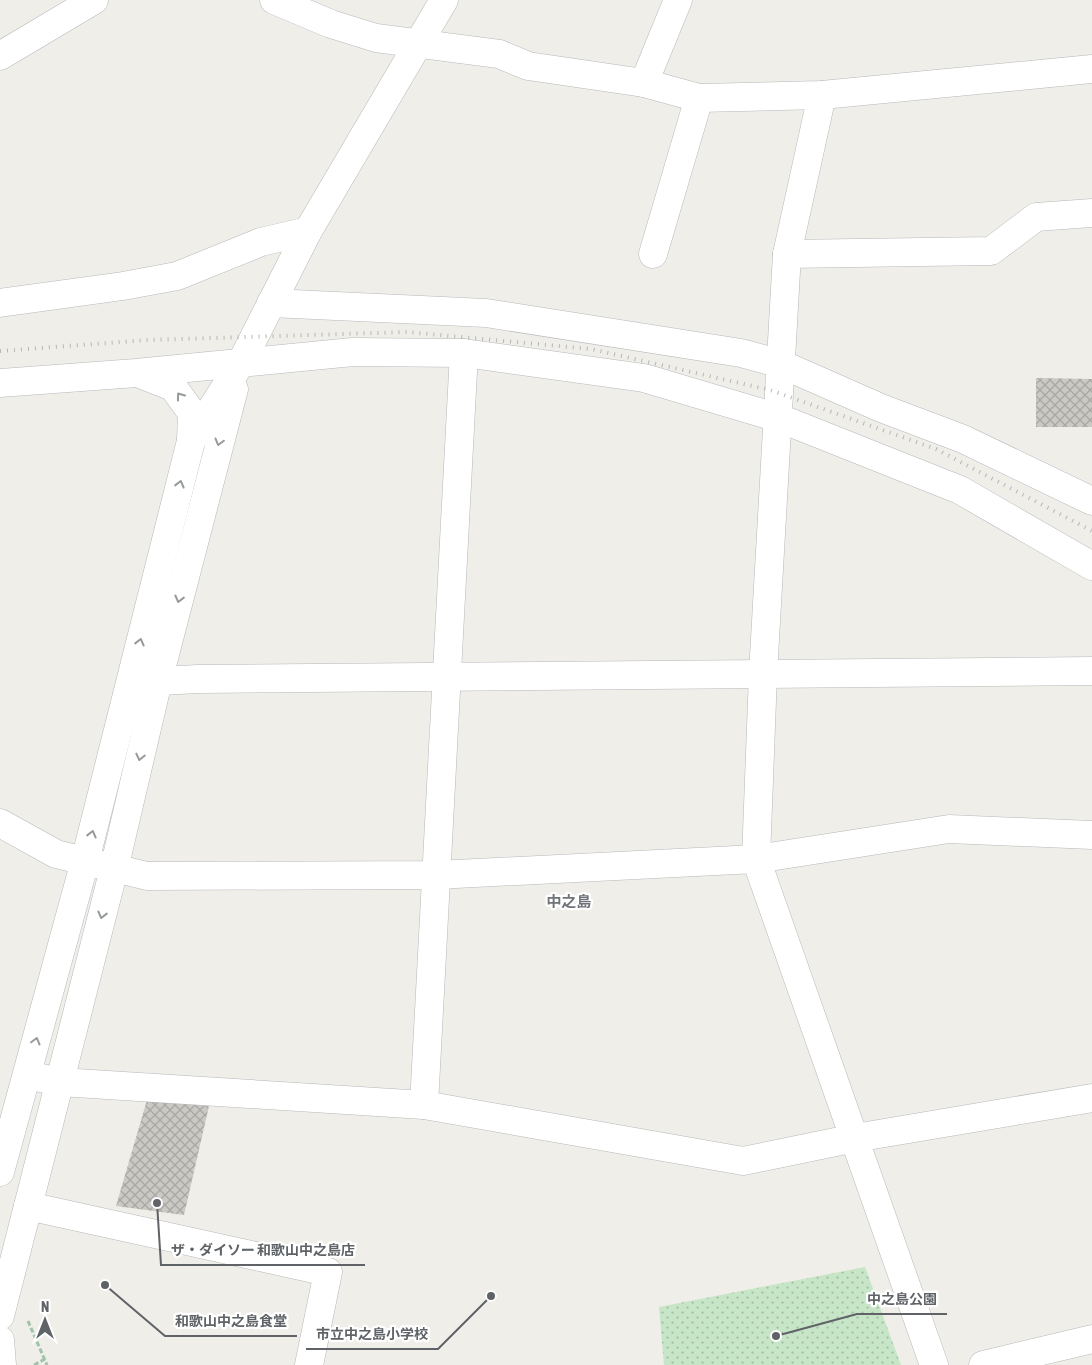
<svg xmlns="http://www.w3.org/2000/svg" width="1092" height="1365" font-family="'Asap Condensed','Noto Sans JP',sans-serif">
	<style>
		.park { fill: url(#park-dots) }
		.building { fill: url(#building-cross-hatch) }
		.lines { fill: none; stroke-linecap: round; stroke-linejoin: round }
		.minor-casing { stroke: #b5b8bb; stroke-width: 29 }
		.path { stroke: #9fc4a9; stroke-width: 3; stroke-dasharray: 5 2.5; stroke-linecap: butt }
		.minor { stroke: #fff; stroke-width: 28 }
		.rail { stroke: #b5b6b7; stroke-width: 4; stroke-dasharray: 1 6; stroke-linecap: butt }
		.oneway { stroke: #979a9c }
		.labels { text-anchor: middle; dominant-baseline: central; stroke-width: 4.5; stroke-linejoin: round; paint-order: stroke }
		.quarter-label { font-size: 15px; font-weight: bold; fill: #707479; stroke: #fff }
		.leader { fill: none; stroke: #5f6367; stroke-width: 2 }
		.callout-dot { fill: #5f6367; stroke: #fff; stroke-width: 2 }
		.callout-label { font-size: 14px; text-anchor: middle; font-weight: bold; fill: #5f6367; stroke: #fff; stroke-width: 4.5; stroke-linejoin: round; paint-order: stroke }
	</style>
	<defs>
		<pattern id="park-dots" width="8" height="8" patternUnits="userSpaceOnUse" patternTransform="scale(1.25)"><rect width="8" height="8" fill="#c7e5c7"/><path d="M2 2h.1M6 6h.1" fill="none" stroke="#a5bda5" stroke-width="1.8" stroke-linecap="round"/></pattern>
		<pattern id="building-cross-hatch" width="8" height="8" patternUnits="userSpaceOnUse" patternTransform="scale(1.25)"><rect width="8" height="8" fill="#cbc9c4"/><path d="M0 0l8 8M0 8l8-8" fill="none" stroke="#a8a7a3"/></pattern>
	</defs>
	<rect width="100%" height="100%" fill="#f0eee8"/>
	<polygon class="park" points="865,1267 901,1365 664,1365 659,1307"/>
	<g class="building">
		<polygon points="1036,378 1092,379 1092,427 1036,427"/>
		<polygon points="147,1100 209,1106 184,1215 116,1206"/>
	</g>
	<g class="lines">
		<g class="minor-casing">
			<g id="minor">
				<polyline points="274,0 331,24 376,38 499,54 528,66 644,83 699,98 822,95 1092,69"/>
				<polyline points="0,56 94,0"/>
				<polyline points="644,83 678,0"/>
				<polyline points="822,95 787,254 763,674 756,859 934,1365"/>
				<polyline points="653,254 699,98"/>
				<polyline points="787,254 991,251 1036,217 1092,213"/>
				<polyline points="0,303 123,286 177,276 261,242 308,231"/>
				<polyline points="271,303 486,313 741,353 781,364 881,408 963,439 1092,501"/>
				<polyline points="140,374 173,387 192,413 191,441"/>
				<polyline points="0,383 136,373 353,352 464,353 644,378 779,418 960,490 1092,566"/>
				<polyline points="141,682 198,679 1092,671"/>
				<polyline points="0,823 56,854 147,876 436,875 756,859 949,829 1092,835"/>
				<polyline points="27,1075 60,1082 424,1105 743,1161 855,1138 1092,1098"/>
				<polyline points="424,1105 464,353"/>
				<polyline points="0,1172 85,861 191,441 242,361 308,231 444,0"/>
				<polyline points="28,1206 328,1272 309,1365"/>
				<polyline points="0,1316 114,869 158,681 234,389"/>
				<polyline points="0,1340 2,1365"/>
				<polyline points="983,1365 1092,1339"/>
			</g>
		</g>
		<g class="path">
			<polyline points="28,1321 47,1365"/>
			<polyline points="34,1365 45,1359"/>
		</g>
		<use href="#minor" class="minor"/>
		<polyline class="rail" points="0,351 148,340 407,332 591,349 770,390 936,449 1092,531"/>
	</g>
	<defs><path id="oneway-chevron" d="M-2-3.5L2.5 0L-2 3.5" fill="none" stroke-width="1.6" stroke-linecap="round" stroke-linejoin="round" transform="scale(1.25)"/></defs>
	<g class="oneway">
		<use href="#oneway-chevron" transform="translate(180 396) rotate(-126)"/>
		<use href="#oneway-chevron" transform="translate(219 442) rotate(105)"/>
		<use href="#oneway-chevron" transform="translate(180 484) rotate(-76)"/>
		<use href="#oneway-chevron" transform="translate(179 599) rotate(104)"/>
		<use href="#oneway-chevron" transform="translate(140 642) rotate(-76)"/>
		<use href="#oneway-chevron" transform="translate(140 757) rotate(103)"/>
		<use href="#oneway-chevron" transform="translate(92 834) rotate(-76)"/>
		<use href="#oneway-chevron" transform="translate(102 915) rotate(104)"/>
		<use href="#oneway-chevron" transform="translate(36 1041) rotate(-75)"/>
	</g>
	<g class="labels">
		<g class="quarter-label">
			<text x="569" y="901">中之島</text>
		</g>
	</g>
	<path class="leader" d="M157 1203L161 1265H365M776 1336L857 1314H947M105 1285L165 1336H297M491 1296L438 1349H306"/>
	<g class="callout-dot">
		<circle cx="157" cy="1203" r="5"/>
		<circle cx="776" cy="1336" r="5"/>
		<circle cx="105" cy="1285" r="5"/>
		<circle cx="491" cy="1296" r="5"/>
	</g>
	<g class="callout-label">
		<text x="263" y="1255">ザ・ダイソー 和歌山中之島店</text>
		<text x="902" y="1304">中之島公園</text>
		<text x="231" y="1326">和歌山中之島食堂</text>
		<text x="372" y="1339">市立中之島小学校</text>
	</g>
	<g transform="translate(45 1320)" stroke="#ffffff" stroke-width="4" paint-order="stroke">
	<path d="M0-4L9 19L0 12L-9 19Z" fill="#5f6367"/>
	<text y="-8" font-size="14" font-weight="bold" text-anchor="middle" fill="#5f6367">N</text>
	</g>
</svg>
